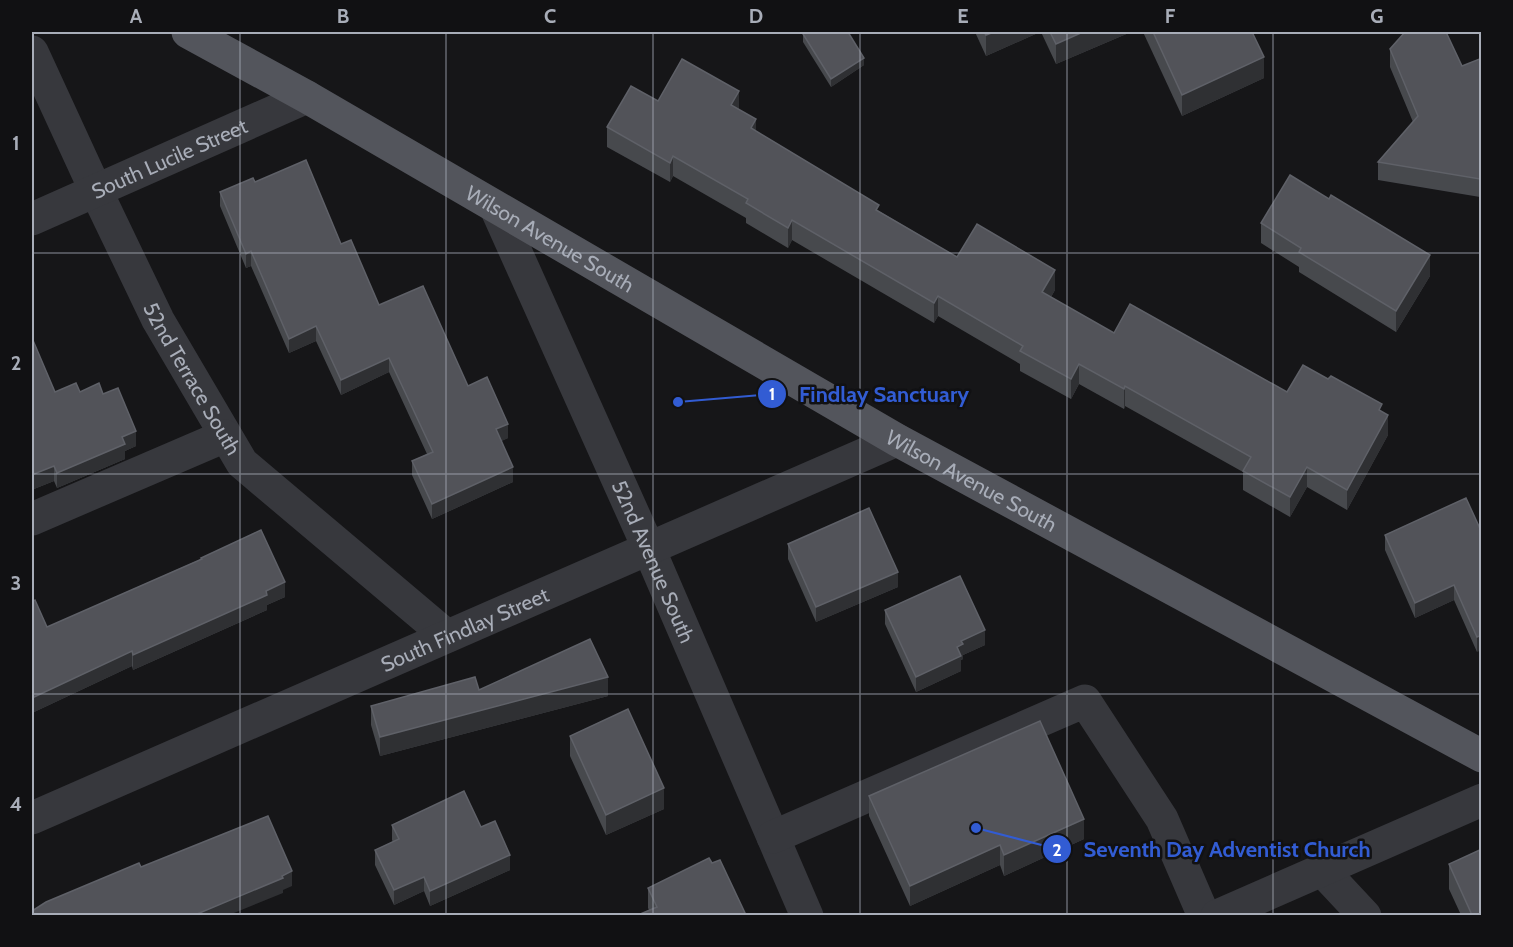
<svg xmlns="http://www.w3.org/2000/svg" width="1513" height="947" font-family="Cabin,sans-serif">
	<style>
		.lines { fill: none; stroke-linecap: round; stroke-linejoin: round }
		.minor { stroke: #37383d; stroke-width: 33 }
		.major { stroke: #53555c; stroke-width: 33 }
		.wall { fill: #47494d }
		.shaded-wall { fill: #2f3033 }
		.building { fill: #525359; stroke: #5f6168; stroke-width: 1.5 }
		.grid { fill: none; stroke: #a8adb8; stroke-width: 1.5; stroke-opacity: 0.55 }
		.labels { text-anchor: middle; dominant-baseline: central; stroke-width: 5; stroke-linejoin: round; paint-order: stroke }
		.street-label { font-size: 21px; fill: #a8adb8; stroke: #111113 }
		.leader { fill: none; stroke: #325cd3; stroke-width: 2 }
		.callout-dot { fill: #325cd3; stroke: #111113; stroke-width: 2 }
		.mark-label { font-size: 18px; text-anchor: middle; font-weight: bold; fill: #fff }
		.callout-label { font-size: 22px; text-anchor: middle; font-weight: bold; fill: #325cd3; stroke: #111113; stroke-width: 5; stroke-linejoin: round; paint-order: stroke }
		.neatline { fill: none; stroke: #a8adb8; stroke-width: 2 }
		.grid-label { font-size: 20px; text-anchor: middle; font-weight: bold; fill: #a8adb8 }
	</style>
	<rect width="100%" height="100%" fill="#161618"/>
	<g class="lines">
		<g class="minor">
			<path id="s1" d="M32 52 96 191 158 320 242 463 447 636"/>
			<path id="s2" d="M496 208 649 549 807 916"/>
			<path id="s3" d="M32 219 307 97"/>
			<polyline points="32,519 225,436"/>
			<path id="s4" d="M32 818 897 440"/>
			<polyline points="773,837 1085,701 1162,819 1204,916"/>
			<polyline points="1322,870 1365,916"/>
			<polyline points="1217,916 1482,800"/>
		</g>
		<path class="major" id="s5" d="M188 32 307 97 897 440 1482 756"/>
	</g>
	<g class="wall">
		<polygon points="975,32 1040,32 986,56"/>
		<polygon points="1041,32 1131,32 1056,64"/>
		<polygon points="1143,32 1252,32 1264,78 1182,116"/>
		<polygon points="803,34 864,65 831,87 803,42"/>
		<polygon points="1390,49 1462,66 1482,58 1482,195 1480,197 1378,180 1378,162 1413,122 1390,67"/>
		<polygon points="658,101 739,109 756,131 879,211 957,257 1055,290 1051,297 1114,333 1287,392 1382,412 1388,435 1347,510 1307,487 1290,517 1243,490 1243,472 1125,406 1124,409 1079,384 1071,399 1020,371 1020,364 938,316 934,323 792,240 788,248 746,223 746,218 673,176 670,182 607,147 607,127"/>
		<polygon points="255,182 341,244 379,305 468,386 508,438 501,441 513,482 432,519 412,475 412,461 427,454 389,372 341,395 316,341 289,353 251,266 246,268 220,206 220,192"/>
		<polygon points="1261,223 1430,276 1396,332 1299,272 1299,267 1261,243"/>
		<polygon points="32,338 55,392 80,392 103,394 136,446 125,451 125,459 57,488 54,481 34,489 32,482"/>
		<polygon points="1482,533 1477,652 1454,600 1415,618 1385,550 1385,535"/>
		<polygon points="788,544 898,587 816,622 788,559"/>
		<polygon points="201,558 285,597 267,605 267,610 133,670 132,666 32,713 32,602 47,627 201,559"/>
		<polygon points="885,610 985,645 963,655 963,659 961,660 961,671 916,692 885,624"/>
		<polygon points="479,690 608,696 380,756 371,725 371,706"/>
		<polygon points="570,736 664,809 606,835 570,756"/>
		<polygon points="869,796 1084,839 1004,876 1000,865 910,906 869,816"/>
		<polygon points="392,825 481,827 510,870 430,906 424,891 394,905 375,865 375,850 393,842 392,840"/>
		<polygon points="712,863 745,915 649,910 648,908 648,888"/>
		<polygon points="1449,864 1482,915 1461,915 1449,889"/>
	</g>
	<g class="shaded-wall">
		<polygon points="994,32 1040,32 986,56 986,35"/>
		<polygon points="1083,32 1131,32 1056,64 1056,44"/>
		<polygon points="1264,57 1264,78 1182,116 1182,95"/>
		<polygon points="864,58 864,65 831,87 831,79"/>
		<polygon points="739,91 739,111 731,105"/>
		<polygon points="756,119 756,139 751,128"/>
		<polygon points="673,156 673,176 670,182 670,163"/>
		<polygon points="1482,177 1482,195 1480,197 1480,179"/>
		<polygon points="792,220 792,240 788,248 788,228"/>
		<polygon points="251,251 251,266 246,268 246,254"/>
		<polygon points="1430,255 1430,276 1396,332 1396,311"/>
		<polygon points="1055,270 1055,290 1042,312 1042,292"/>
		<polygon points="938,296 938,316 934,323 934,303"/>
		<polygon points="316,326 316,341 289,353 289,339"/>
		<polygon points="389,358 389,372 341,395 341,380"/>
		<polygon points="1079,364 1079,384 1071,399 1071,379"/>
		<polygon points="1125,386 1125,406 1124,409 1124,389"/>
		<polygon points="1388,415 1388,435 1347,510 1347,490"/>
		<polygon points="508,424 508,438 496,444 496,429"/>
		<polygon points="136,431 136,446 125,451 125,459 57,488 57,473 122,437"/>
		<polygon points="54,466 54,481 34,489 34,474"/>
		<polygon points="513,467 513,482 432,519 432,504"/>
		<polygon points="1307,467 1307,487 1290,517 1290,497"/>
		<polygon points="898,572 898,587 816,622 816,607"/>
		<polygon points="285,582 285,597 267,605 267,610 133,670 133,655"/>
		<polygon points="1454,585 1454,600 1415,618 1415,603"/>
		<polygon points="985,630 985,645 963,655 963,659 961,660 961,671 916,692 916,677 957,647 961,641"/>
		<polygon points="1482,635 1482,650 1477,652 1477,637"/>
		<polygon points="132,651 132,666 32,713 32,698"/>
		<polygon points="608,677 608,696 380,756 380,737"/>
		<polygon points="664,788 664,809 606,835 606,815"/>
		<polygon points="1084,819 1084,839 1004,876 1004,855"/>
		<polygon points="1000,845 1000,865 910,906 910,886"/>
		<polygon points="510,855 510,870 430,906 430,891"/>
		<polygon points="292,871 292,886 283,890 283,893 229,915 197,915 197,914"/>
		<polygon points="424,877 424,891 394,905 394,890"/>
	</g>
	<g class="building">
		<polygon points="806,32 848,32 864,58 831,79 803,34"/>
		<polygon points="984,32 994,32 986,35"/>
		<polygon points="1050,32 1083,32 1056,44"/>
		<polygon points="1153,32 1252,32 1264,57 1182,95"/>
		<polygon points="1405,32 1446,32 1462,66 1482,58 1482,177 1480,179 1378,162 1418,116 1390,49"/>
		<polygon points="682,59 739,91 731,105 756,119 751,128 879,205 876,210 957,257 977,224 1055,270 1042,292 1114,333 1130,304 1287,392 1303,365 1328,379 1331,376 1382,404 1379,410 1388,415 1347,490 1307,467 1290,497 1243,471 1251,457 1125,386 1124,389 1079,364 1071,379 1020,351 1023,346 938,296 934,303 792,220 788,228 746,203 748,199 673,156 670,163 607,127 631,86 658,101"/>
		<polygon points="306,160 341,244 351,240 379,305 423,286 468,386 487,377 508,424 496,429 513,467 432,504 412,461 433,452 389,358 341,380 316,326 289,339 251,251 246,254 220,192 253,178 255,182"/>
		<polygon points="1290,175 1329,199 1331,195 1430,255 1396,311 1299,252 1301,248 1261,223"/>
		<polygon points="32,338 55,392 76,383 80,392 99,383 103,394 118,388 136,431 122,437 125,444 57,473 54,466 34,474 32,468"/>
		<polygon points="1466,498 1482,533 1482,635 1477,637 1454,585 1415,603 1385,535"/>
		<polygon points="869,508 898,572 816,607 788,544"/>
		<polygon points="261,530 285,582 266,591 267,595 133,655 132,651 32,698 32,602 35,600 47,627 202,559 201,558"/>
		<polygon points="960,576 985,630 961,641 963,644 957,647 961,656 916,677 885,610"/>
		<polygon points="590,639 608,677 380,737 371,706 475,677 479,690"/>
		<polygon points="628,709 664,788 606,815 570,736"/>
		<polygon points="1040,721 1084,819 1004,855 1000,845 910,886 869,796"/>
		<polygon points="464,791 481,827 495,821 510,855 430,891 424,877 394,890 375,850 399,839 392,825"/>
		<polygon points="268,816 292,871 282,876 283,878 197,914 197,915 32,915 32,911 46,902 139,863 141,867"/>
		<polygon points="1482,849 1482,915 1472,915 1449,864"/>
		<polygon points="709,858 712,863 720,860 745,913 741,915 638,915 657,907 648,888"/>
	</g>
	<path class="grid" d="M240 32V916M446 32V916M653 32V916M860 32V916M1067 32V916M1273 32V916M32 253H1482M32 474H1482M32 694H1482"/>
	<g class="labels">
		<g class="street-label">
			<text stroke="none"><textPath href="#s3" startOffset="150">South Lucile Street</textPath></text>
			<text stroke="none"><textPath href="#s5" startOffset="417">Wilson Avenue South</textPath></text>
			<text stroke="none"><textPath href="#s1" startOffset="364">52nd Terrace South</textPath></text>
			<text stroke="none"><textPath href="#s5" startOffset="903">Wilson Avenue South</textPath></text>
			<text stroke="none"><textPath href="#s2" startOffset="387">52nd Avenue South</textPath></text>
			<text stroke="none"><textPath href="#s4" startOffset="472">South Findlay Street</textPath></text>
		</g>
	</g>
	<path class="leader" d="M678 402L772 394M976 828L1057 849"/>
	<g class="callout-dot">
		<circle cx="678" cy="402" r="6"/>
		<circle cx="976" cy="828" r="6"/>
		<circle cx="772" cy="394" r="15"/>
		<circle cx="1057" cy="849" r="15"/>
	</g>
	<g class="mark-label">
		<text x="772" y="400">1</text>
		<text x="1057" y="856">2</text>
	</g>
	<g class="callout-label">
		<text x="884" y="402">Findlay Sanctuary</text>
		<text x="1227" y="857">Seventh Day Adventist Church</text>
	</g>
	<rect width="1513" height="947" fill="none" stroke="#111113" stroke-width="66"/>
	<rect x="33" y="33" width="1447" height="881" class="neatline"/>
	<g class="grid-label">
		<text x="136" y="23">A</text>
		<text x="343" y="23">B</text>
		<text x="550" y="23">C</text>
		<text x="756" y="23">D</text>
		<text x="963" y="23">E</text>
		<text x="1170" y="23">F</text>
		<text x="1377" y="23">G</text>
		<text x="16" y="150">1</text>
		<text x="16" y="370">2</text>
		<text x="16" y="590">3</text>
		<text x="16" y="811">4</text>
	</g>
</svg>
